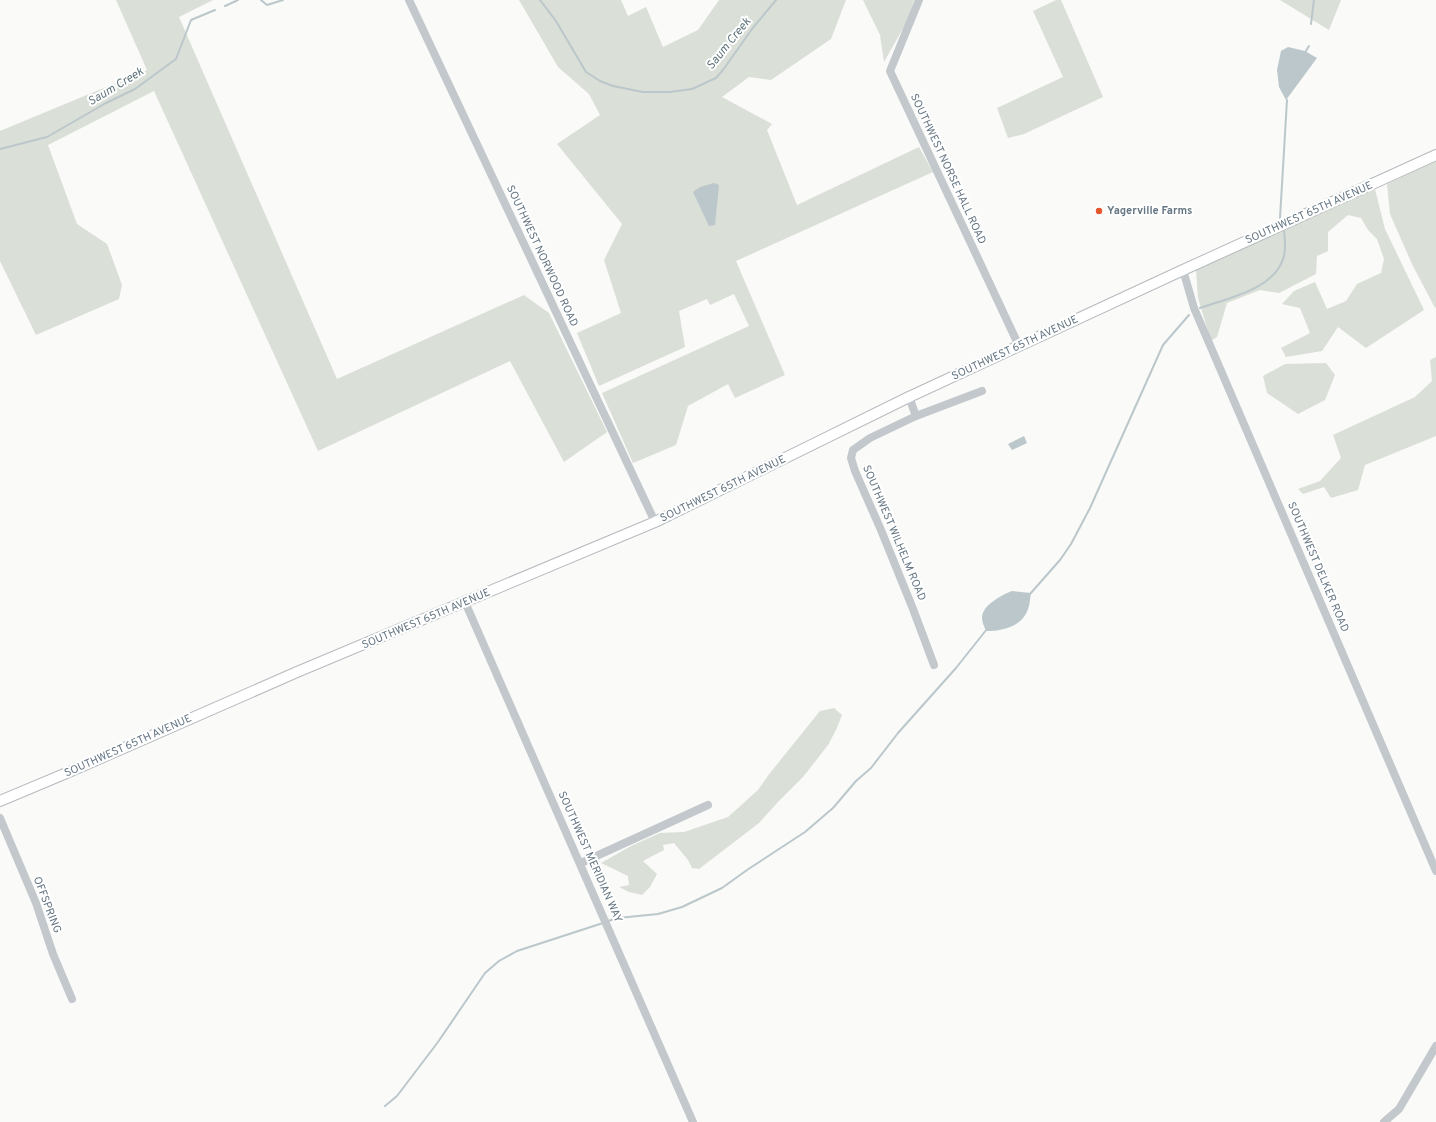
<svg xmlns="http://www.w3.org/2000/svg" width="1436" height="1122" font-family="Overpass,sans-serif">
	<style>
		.green { fill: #dadfd7 }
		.water { fill: #bbc7cb }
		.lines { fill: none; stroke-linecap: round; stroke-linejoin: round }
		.stream { stroke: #bbc7cb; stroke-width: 2 }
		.major-casing { stroke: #b5babe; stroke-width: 12 }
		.minor { stroke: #c3c8cc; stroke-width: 8 }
		.major { stroke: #fff; stroke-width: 10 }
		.poi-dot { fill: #e4572e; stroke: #fff; stroke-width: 1.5 }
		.labels { text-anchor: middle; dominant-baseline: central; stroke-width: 4; stroke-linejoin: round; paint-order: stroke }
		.street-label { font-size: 11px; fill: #657683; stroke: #fff }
		.poi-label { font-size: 11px; font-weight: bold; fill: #657683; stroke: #fff; text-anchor: start }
		.water-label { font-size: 12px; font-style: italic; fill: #60757c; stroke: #fff }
	</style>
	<rect width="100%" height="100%" fill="#fafaf8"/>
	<g class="green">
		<polygon points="116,0 213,0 179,17 337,379 524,295 549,313 607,432 564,462 510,361 318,451 154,91 48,145 77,224 107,244 122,285 119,299 36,335 0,261 0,131 147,70"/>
		<polygon points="519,0 621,0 628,16 646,7 663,47 698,30 719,0 846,0 831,39 771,80 749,77 722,97 772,124 767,130 797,205 919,147 933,172 736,261 785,375 735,398 728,384 688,406 676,445 633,463 602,393 749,326 734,294 710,305 707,299 679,311 685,347 599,386 577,333 621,313 604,260 622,224 557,144 600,115 589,94 558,67"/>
		<polygon points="863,0 914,0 906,23 884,62 880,35"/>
		<polygon points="1056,0 1061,0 1103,97 1024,134 1008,138 997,108 1063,77 1033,11"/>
		<polygon points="1280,0 1341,0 1329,30"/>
		<polygon points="1436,161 1436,307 1435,308 1412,264 1390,214 1387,184"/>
		<polygon points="1375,189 1385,229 1424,310 1366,348 1338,327 1322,351 1286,357 1281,348 1310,333 1300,308 1282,304 1294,291 1315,282 1327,309 1346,301 1357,284 1381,273 1384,259 1377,239 1368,230 1361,218 1348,215 1328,232 1328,251 1317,256 1316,274 1279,293 1260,290 1227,303 1217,337 1211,341 1198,298 1196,270"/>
		<polygon points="1436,357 1436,436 1365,465 1358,490 1331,498 1324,487 1303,494 1298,489 1320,481 1341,458 1333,435 1415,397 1432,381 1430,360"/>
		<polygon points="1326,363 1335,375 1325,400 1298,414 1267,393 1263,376 1285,364"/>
		<polygon points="834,708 842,715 836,730 828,745 803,777 777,803 759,823 699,869 692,868 688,860 674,843 663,845 664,850 643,861 657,874 650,887 642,895 629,892 619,887 629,885 628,876 601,863 631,846 660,833 684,832 728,817 758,790 770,773 820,711"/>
	</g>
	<g class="water">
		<polygon points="1288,47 1305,51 1317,58 1286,100 1279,87 1277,70 1281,51"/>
		<polygon points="714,183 719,185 715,225 709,226 693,192 700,187"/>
		<polygon points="1024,436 1027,443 1012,450 1008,444"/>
		<path d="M1012 591 1031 593C1030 598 1030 604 1028 609 1022 627 1002 631 986 631 984 626 982 622 982 618 982 605 1002 595 1012 591Z"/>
	</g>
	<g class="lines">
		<g class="stream">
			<polyline points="261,0 267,5 283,0"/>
			<polyline points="540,0 556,21 586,72 600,81 613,86 643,92 670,92 692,89 716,78 723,70 752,29 776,0"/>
			<polyline points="225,6 238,0"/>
			<polyline points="1311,24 1314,0"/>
			<polyline points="1304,54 1309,46"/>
			<polyline points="0,149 47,137 106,103 135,89 176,59 191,20 215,10"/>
			<polyline points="1280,218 1287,100"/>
			<path d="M1200 308C1228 298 1276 289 1284 256 1286 248 1285 239 1284 231"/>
			<polyline points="1030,594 1060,560 1071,544 1090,508 1163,345 1189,315"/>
			<polyline points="608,921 618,918 658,914 682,907 722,888 747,870 805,832 833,808 856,781 871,768 898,733 956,668 987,629"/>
			<polyline points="385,1106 397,1096 438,1042 485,973 499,961 517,951 603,923"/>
		</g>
		<g class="major-casing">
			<polyline id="major" points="0,801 69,772 297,672 655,522 909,397 1183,270 1436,155"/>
		</g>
		<g class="minor">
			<polyline points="409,0 655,522"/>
			<polyline points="919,0 890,71 1019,346"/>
			<polyline points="1183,270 1194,308 1436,871"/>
			<polyline points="909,397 916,416"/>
			<polyline points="465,602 693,1122"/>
			<polyline points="934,665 913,609 881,530 855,471 851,458 853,450 870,438 916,416 982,391"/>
			<polyline points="0,818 36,903 53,954 72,999"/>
			<polyline points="581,863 708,805"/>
			<polyline points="1384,1122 1399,1109 1436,1046"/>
		</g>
		<use href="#major" class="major"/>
	</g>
	<circle class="poi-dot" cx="1099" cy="211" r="4"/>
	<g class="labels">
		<g class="street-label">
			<text transform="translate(948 169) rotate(65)">SOUTHWEST NORSE HALL ROAD</text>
			<text transform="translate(1309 213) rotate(-24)">SOUTHWEST 65TH AVENUE</text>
			<text transform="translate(542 256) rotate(65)">SOUTHWEST NORWOOD ROAD</text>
			<text transform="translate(1015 348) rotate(-25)">SOUTHWEST 65TH AVENUE</text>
			<text transform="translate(723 489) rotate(-26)">SOUTHWEST 65TH AVENUE</text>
			<text transform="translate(894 533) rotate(67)">SOUTHWEST WILHELM ROAD</text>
			<text transform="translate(1318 567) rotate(67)">SOUTHWEST DELKER ROAD</text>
			<text transform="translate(426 619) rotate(-23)">SOUTHWEST 65TH AVENUE</text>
			<text transform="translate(128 746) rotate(-24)">SOUTHWEST 65TH AVENUE</text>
			<text transform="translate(590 857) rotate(66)">SOUTHWEST MERIDIAN WAY</text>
			<text transform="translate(47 905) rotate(69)">OFFSPRING</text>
		</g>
		<g class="poi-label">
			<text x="1107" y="211">Yagerville Farms</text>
		</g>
		<g class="water-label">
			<text transform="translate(729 44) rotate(-51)">Saum Creek</text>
			<text transform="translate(116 87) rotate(-31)">Saum Creek</text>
		</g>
	</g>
</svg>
